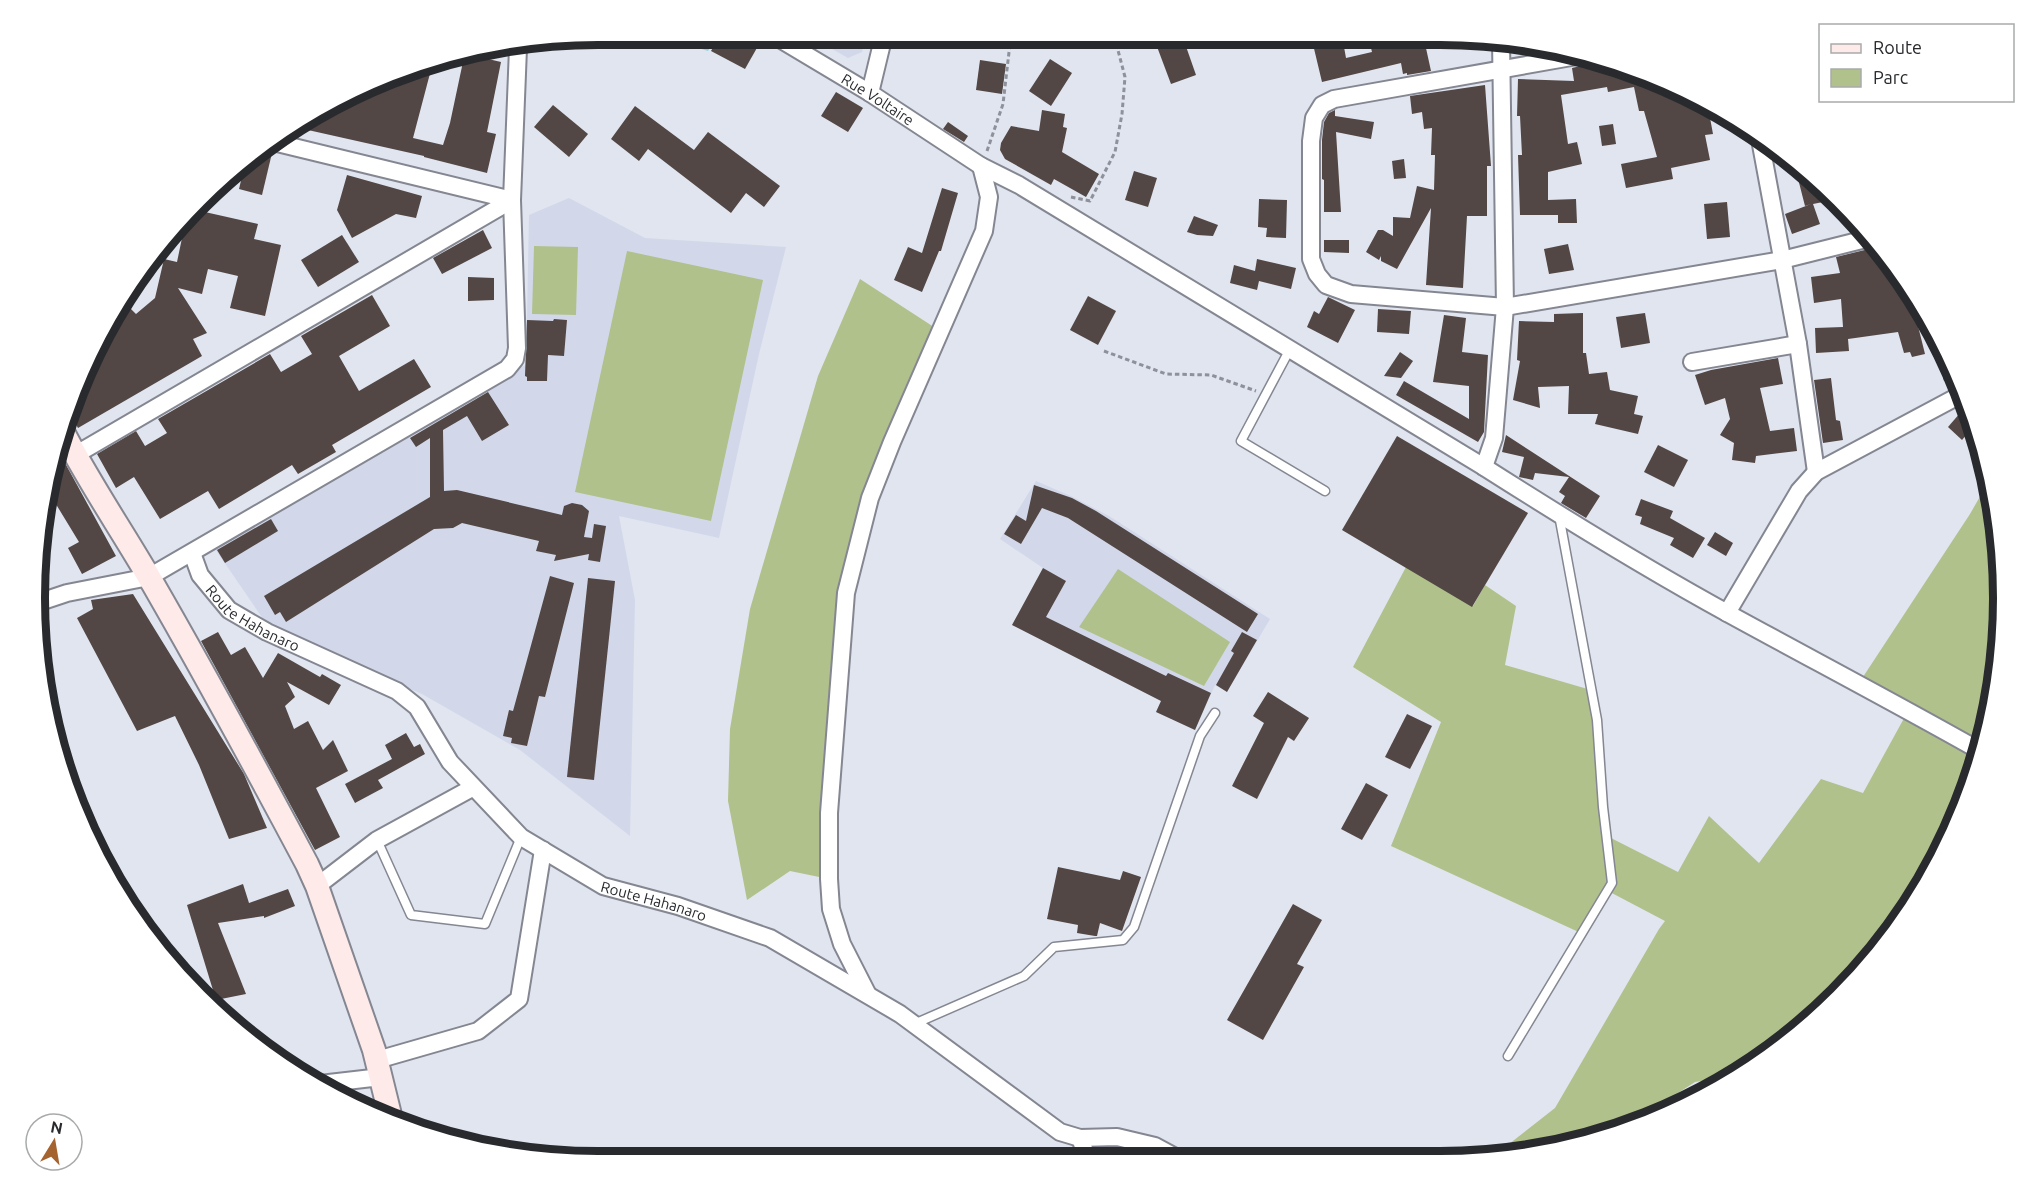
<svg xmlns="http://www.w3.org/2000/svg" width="2038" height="1196" font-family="Ubuntu,sans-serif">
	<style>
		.built { fill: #d2d8ea }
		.green { fill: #b1c18c }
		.water { fill: #84d6e2 }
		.building { fill: #524744 }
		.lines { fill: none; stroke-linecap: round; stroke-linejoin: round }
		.service-casing { stroke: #848791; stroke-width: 11 }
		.minor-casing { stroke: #848791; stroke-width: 20 }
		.secondary-casing { stroke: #848791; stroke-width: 26 }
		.path { stroke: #8e9199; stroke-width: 3; stroke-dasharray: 4.5 3; stroke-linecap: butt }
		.service { stroke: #fff; stroke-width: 8 }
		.minor { stroke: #fff; stroke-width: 16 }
		.secondary { stroke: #feeae8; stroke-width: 22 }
		.labels { text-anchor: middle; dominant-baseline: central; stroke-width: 6; stroke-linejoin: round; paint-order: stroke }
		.street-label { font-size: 15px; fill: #282a2e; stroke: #fff }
		.rim { fill: none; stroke: #282a2e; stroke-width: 8 }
	</style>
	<rect width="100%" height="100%" fill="#e1e5f0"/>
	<g class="built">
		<polygon points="808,35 866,35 862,52 848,58"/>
		<polygon points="569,198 645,238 786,247 759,354 719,538 619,516 635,600 630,836 520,750 422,694 270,629 213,546 509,372 526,365 529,215"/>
		<polygon points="1036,481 1073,497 1109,516 1270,619 1227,692 1215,685 1195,730 1156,712 1163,696 1156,698 1012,625 1043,568 1000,539"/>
	</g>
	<g class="green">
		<polygon points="534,246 578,247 576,315 532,314"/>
		<polygon points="627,251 763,280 711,521 575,492"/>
		<polygon points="860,279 940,331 892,442 846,593 829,879 790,871 747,900 728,801 730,729 750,609 818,376"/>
		<polygon points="1990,479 1993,488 2003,598 1993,708 1960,814 1908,911 1812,1021 1737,1075 1695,1082 1616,1133 1491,1158 1555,1108 1659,929 1665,921 1608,891 1583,934 1391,846 1441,722 1353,667 1406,567 1473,606 1485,585 1516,606 1505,665 1591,690 1607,836 1678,872 1709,816 1759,863 1821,779 1863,793 1908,711 1859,683 1970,514"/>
		<polygon points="1118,569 1230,642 1204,686 1079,627"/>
	</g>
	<polygon class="water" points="688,35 718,35 708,51 683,43"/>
	<g class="building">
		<polygon points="720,35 738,35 758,46 745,69 711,51"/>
		<polygon points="1180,35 1182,35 1196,75 1171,84 1156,44"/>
		<polygon points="1311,36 1342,36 1346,58 1372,52 1371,48 1379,46 1377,37 1408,36 1409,42 1424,39 1431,71 1407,75 1407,73 1403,74 1401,63 1322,82"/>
		<polygon points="471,55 501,62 487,132 496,134 487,173 424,157 424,156 299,128 417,64 433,62 413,138 443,145 450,123 464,57"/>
		<polygon points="1050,59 1072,73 1051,106 1029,91"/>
		<polygon points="980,60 1006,64 1002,94 976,90"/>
		<polygon points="1601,61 1601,65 1618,64 1621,76 1632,74 1631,69 1708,107 1713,134 1705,135 1710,160 1671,168 1673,179 1626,188 1621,164 1657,157 1644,111 1639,111 1634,87 1608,92 1607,87 1561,95 1568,144 1577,142 1582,164 1548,172 1548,200 1576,199 1577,223 1558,223 1558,215 1520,215 1518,155 1522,155 1520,116 1517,116 1518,79 1574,81 1572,68"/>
		<polygon points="1485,85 1491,166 1487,166 1487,216 1467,216 1463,288 1426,285 1431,208 1397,269 1381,261 1381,256 1379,260 1366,252 1378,230 1383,230 1393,236 1393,217 1410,218 1417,186 1434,190 1435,155 1431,155 1432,128 1424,129 1422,112 1412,114 1410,96"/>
		<polygon points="836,92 863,108 848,132 821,116"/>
		<polygon points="553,105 588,134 569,157 534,127"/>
		<polygon points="635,106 694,150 708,132 780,186 764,207 746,193 731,213 648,149 639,161 611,139"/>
		<polygon points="1042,110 1065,114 1063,127 1067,128 1062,152 1099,174 1086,197 1054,179 1051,185 1005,159 1000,150 1001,143 1011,126 1039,131"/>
		<polygon points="1335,110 1335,116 1374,122 1371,139 1336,132 1341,212 1324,212 1324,180 1322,179 1322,140 1324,122 1329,113"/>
		<polygon points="948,122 968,136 964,142 943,129"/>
		<polygon points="1613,124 1616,144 1602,146 1599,126"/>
		<polygon points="258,149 272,153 262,195 239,189 246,160"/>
		<polygon points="1404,159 1406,178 1394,179 1392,161"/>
		<polygon points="1794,163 1838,199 1813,204 1820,224 1792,234 1785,214 1811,204 1805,206"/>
		<polygon points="1134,171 1157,178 1148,207 1125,200"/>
		<polygon points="347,175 422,196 416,218 396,214 352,238 337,210"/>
		<polygon points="942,188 958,193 941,251 939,251 922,292 894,280 908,247 922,253"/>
		<polygon points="1259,199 1287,200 1286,238 1266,237 1267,228 1258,227"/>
		<polygon points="1727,202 1730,237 1707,239 1704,204"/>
		<polygon points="196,210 258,224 254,239 281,245 265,316 230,308 238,276 208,269 202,294 178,288 207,333 193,339 202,356 78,428 68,410 121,312 129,307 136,314 155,298 164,259 177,262 182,238 171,235"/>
		<polygon points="1194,216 1218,225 1213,236 1197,235 1187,232"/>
		<polygon points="483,230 492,248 442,274 433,258"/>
		<polygon points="342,235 359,262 318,287 301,260"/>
		<polygon points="1324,240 1349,240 1349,253 1324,252"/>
		<polygon points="1568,244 1574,270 1549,274 1544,249"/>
		<polygon points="1877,247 1909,285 1916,299 1917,322 1925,354 1912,357 1910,352 1904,353 1898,332 1848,339 1849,351 1816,353 1815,328 1843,327 1841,299 1814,303 1811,277 1840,273 1836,257"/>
		<polygon points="1257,259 1296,268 1291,289 1259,281 1257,290 1230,283 1234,265 1255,271"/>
		<polygon points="468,277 494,278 494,300 468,301"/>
		<polygon points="372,295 390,326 339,356 359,391 414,359 431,387 332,445 336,452 298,474 292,465 219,509 208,491 160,519 134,477 116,488 97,454 136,431 145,446 167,433 158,419 270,354 281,372 312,354 301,336"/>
		<polygon points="1088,296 1116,311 1098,345 1070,330"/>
		<polygon points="1328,297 1355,310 1338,343 1307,327 1314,311 1319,314"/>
		<polygon points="1378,309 1411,311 1409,334 1377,332"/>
		<polygon points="1583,313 1583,353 1586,353 1589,374 1607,372 1610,390 1638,396 1634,414 1643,416 1638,434 1595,424 1598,414 1568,414 1569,386 1538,387 1540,408 1513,400 1520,361 1517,360 1519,321 1554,322 1554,314"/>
		<polygon points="1645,313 1650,343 1621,348 1616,317"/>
		<polygon points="1444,315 1466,318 1462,352 1488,355 1484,432 1478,442 1396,395 1404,381 1469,419 1469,386 1433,382"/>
		<polygon points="554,319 567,320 564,356 548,355 547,381 527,381 527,377 525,376 527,320 553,321"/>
		<polygon points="1940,344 1954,370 1958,378 1944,381 1936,345"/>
		<polygon points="1400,352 1413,361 1401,378 1384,376"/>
		<polygon points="1778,358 1783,384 1760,388 1770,431 1794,428 1797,451 1756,456 1755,463 1732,460 1734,443 1720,435 1730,419 1725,398 1705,405 1695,375 1711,370"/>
		<polygon points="1831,378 1836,420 1840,421 1843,440 1823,443 1814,380"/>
		<polygon points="488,392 509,425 482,441 467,416 443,430 444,491 457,490 562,515 564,506 572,503 582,505 589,511 584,537 592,538 594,524 606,526 600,562 588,560 589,554 554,561 556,555 536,551 539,541 462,523 453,528 434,529 286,622 280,612 275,615 264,596 430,497 430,438 416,447 410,438"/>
		<polygon points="1967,405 1974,426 1962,440 1948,427"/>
		<polygon points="1506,435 1600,496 1586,518 1561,503 1565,496 1559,492 1569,477 1535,473 1533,480 1519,477 1524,457 1502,452"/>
		<polygon points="1397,436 1528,513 1472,607 1342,530"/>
		<polygon points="1658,445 1688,460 1674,487 1644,472"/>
		<polygon points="59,452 116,556 82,574 68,548 79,542 51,496"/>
		<polygon points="1034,485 1072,498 1096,511 1258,614 1247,632 1068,518 1042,508 1021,544 1004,534 1016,515 1026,521"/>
		<polygon points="1641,499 1673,511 1670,518 1705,538 1693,558 1670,545 1674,538 1640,524 1642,517 1635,515"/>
		<polygon points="271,519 278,531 225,563 217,550"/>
		<polygon points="1715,532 1733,543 1726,556 1707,545"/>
		<polygon points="1043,568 1066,581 1046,617 1166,676 1168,673 1211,693 1195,730 1156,712 1161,701 1012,625"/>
		<polygon points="550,576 574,583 545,697 539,696 527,746 511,743 512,738 503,736 509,710 513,711"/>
		<polygon points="588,578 615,581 594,780 567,777"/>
		<polygon points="133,594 244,774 267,828 229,839 199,765 175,716 137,731 77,618 93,609 91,600"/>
		<polygon points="218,632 231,655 245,647 263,678 278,653 320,677 322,674 341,685 329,705 287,682 295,697 285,706 294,729 308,721 323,750 333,740 348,771 316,788 340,837 315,850 201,641"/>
		<polygon points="1242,632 1257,640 1227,692 1216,685 1234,653 1231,651"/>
		<polygon points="1268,692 1309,718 1294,741 1288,737 1257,799 1232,786 1264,723 1253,716"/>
		<polygon points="1407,714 1432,726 1410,769 1385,757"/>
		<polygon points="406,733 414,747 420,744 425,754 378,780 383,788 355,803 345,784 392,759 385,745"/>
		<polygon points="1366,783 1388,795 1362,840 1341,829"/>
		<polygon points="1058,867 1120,880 1123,871 1141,877 1122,931 1100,923 1097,936 1095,936 1077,933 1078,925 1047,919"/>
		<polygon points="243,884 249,903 288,889 295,906 264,918 264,916 218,923 246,994 216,1000 187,905"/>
		<polygon points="1293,904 1322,920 1297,964 1304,967 1263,1040 1227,1020"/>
	</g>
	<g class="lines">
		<g class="service-casing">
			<g id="service">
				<polyline points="1290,349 1241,441 1325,491"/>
				<polyline points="377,840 411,915 485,924 521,837"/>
				<polyline points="914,1024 1024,976 1054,947 1123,940 1134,927 1200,736 1215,713"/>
				<polyline points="1508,1056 1612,883 1603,807 1597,720 1559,515"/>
			</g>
		</g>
		<g class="minor-casing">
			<g id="minor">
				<path id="s1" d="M773 35 870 93 981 166 1019 185 1484 467C1564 518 1645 568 1729 614 1813 660 1897 704 1980 751"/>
				<polyline points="1577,56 1334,99 1322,105 1314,118 1311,141 1311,259 1317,274 1326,285 1351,294 1505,307 1782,260 1870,238"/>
				<polyline points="870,93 884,35"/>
				<polyline points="1759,134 1798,344 1816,472"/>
				<polyline points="273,142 512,200"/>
				<polyline points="1692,362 1798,344"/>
				<polyline points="75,455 512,200"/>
				<polyline points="1484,467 1494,438 1505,307 1501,41"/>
				<path id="s2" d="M192 553 200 575 229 610 267 632 397 691 417 707 450 762 521 837 603 886 678 906 770 938 900 1014 1060 1132 1080 1138 1117 1137 1155 1146 1181 1160"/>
				<polyline points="36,608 43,601 67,593 149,577 507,369 515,359 517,348 512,200 518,48"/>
				<polyline points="1727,613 1799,491 1816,472 1964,393"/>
				<polyline points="317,886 377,840 472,788"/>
				<polyline points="867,993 842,944 831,909 829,879 829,813 846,593 870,498 892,442 984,231 989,197 981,166"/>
				<polyline points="377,1060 478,1031 519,999 543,850"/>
				<polyline points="320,1084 381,1077"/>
				<polyline points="1080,1138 1088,1160"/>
			</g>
		</g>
		<g class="secondary-casing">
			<path id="secondary" d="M62 430C89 483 123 532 153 584 206 676 257 770 307 864L317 886 374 1050 391 1119"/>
		</g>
		<g class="path">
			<polyline points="987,151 1003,104 1011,35"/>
			<polyline points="1071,197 1090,201 1115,152 1122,114 1125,77 1114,35"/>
			<polyline points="1104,351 1166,374 1211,375 1256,391"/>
		</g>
		<use href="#service" class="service"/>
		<use href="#minor" class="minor"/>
		<use href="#secondary" class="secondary"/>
	</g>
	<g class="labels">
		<g class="street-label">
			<text stroke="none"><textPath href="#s1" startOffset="123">Rue Voltaire</textPath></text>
			<text stroke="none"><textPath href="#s2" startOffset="93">Route Hahanaro</textPath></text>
			<text stroke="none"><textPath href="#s2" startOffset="597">Route Hahanaro</textPath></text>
		</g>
	</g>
	<path d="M0 0H2038V1196H0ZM598 45H1440A553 553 0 0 1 1993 598V598A553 553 0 0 1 1440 1151H598A553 553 0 0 1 45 598V598A553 553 0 0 1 598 45Z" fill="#fff" fill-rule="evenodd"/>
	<path class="rim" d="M598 45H1440A553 553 0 0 1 1993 598V598A553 553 0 0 1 1440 1151H598A553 553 0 0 1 45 598V598A553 553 0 0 1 598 45Z"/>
	<rect x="1819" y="24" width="195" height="78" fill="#ffffff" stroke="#a9aaab" stroke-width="1.5"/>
	<rect x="1831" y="44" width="30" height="9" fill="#feeae8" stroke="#a9aaab" stroke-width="1.5"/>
	<text x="1873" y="54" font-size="18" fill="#282a2e">Route</text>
	<rect x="1831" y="69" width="30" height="18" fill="#b1c18c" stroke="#a9aaab" stroke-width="1.5"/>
	<text x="1873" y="84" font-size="18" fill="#282a2e">Parc</text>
	<g transform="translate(54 1142) rotate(11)"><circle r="28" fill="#ffffff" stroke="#a9aaab" stroke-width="1.5"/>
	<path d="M0-4.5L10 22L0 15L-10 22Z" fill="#a56330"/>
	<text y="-9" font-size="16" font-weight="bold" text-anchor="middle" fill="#282a2e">N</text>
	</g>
</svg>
